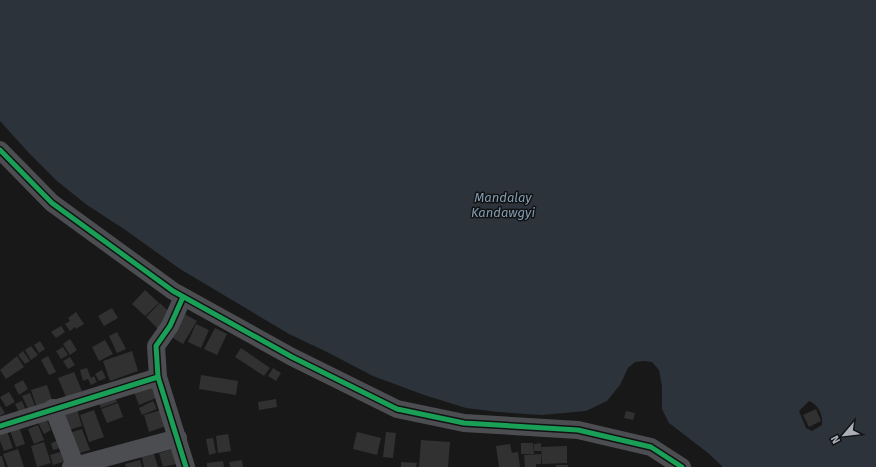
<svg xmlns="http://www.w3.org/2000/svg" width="876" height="467" font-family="'Fira Sans',sans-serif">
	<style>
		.water { fill: #2c333a; fill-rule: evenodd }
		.building { fill: #313132 }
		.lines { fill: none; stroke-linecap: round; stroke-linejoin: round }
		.minor { stroke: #4c4d51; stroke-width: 18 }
		.cycleway-casing { stroke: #121214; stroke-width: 8 }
		.cycleway { stroke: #1a9f57; stroke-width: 5 }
		.labels { text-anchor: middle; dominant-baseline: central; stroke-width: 3; stroke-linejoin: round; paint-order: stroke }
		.water-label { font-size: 13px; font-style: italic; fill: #829db2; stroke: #121214 }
	</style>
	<rect width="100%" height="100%" fill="#181818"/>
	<path class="water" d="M0 0H876V467H723L708 453 669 423 662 409V386L659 370 652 362 644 361 635 362 628 368 620 385 607 401 586 411 542 415 498 412 466 408 424 395 373 376 327 352 289 334 180 269 124 229 87 205 57 181 28 152 0 121ZM809 401C819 405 823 415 822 425L812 431 806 428 799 411Z"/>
	<g class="building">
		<polygon points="145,290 159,303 145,316 132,304"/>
		<polygon points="160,303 174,317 160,331 146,317"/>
		<polygon points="112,308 118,318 104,326 98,316"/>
		<polygon points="76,312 84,324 76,329 75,327 70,331 65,324 70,321 68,318"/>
		<polygon points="181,312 197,321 183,344 168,335"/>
		<polygon points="196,324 209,330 201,348 188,342"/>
		<polygon points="61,326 65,332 56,338 51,332"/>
		<polygon points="215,328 227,334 217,355 204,349"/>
		<polygon points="117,332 126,349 117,353 109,336"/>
		<polygon points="70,339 77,350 70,355 63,344"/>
		<polygon points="105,340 113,354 99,361 92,347"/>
		<polygon points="40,341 45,349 39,353 34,345"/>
		<polygon points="31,346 38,355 31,360 25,350"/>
		<polygon points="63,347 68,355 61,359 56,351"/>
		<polygon points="241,348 270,368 264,376 235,357"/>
		<polygon points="23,351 30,361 25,364 18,355"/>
		<polygon points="132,351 138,371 110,381 103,361"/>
		<polygon points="17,356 24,367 6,379 0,370"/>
		<polygon points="48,356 56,372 49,375 41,360"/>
		<polygon points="70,357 75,365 68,369 63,361"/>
		<polygon points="87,368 91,378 94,376 97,382 91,385 88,379 83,381 80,370"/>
		<polygon points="273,368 281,373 276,381 268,376"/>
		<polygon points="102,370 106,378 99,381 95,374"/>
		<polygon points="74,372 82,391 66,397 58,378"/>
		<polygon points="201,375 238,381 236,395 199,389"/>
		<polygon points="23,380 28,389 19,395 14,385"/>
		<polygon points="47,385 53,403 37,408 31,390"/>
		<polygon points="151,385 156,398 139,405 134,392"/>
		<polygon points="9,392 15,402 6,407 0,397"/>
		<polygon points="30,393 35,406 28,409 22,396"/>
		<polygon points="114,393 117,402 101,408 97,399"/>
		<polygon points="276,399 277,407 259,410 258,402"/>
		<polygon points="22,401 27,413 21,416 15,404"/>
		<polygon points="153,401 157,409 142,415 139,408"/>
		<polygon points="118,403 123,417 107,423 101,409"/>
		<polygon points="0,405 5,413 0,416"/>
		<polygon points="76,406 82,426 66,431 60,411"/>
		<polygon points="816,409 821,421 809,427 803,415"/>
		<polygon points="94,410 104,437 89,442 80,415"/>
		<polygon points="161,410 166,426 149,432 144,415"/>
		<polygon points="626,411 635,413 633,420 624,418"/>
		<polygon points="44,414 51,430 44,434 36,418"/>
		<polygon points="18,424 25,444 16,447 9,428"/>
		<polygon points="38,425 44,440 34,444 28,429"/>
		<polygon points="6,428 13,448 4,451 0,441 0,430"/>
		<polygon points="82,429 90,450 76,454 69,433"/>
		<polygon points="357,432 381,438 377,455 353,449"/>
		<polygon points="386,432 396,433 393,458 383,457"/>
		<polygon points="228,434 231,451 218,453 216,436"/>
		<polygon points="213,438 216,453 209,455 206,439"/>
		<polygon points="62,439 64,447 53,450 51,443"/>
		<polygon points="421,440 450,442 448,467 419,467"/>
		<polygon points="44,442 51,463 37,467 31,446"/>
		<polygon points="521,443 533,443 534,454 521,454"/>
		<polygon points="541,443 541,451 534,451 534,444"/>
		<polygon points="510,444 512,453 518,452 520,467 499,467 496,446"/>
		<polygon points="567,446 567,463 542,464 541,447"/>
		<polygon points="18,449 24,467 8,467 3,454"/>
		<polygon points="173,449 176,464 163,467 159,453"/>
		<polygon points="63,451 66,461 53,465 50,455"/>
		<polygon points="153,451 158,467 144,467 141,454"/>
		<polygon points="541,454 541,464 536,464 536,467 525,467 524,455"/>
		<polygon points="0,456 2,456 5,467 0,467"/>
		<polygon points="140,460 142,467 126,467 125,464"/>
		<polygon points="242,460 243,467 230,467 229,462"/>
		<polygon points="223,461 224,467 207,467 207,463"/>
		<polygon points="401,462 417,463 416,467 401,467"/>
		<rect x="556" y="465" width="12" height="2"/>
	</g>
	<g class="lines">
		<g class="minor">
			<polyline points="0,150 52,203 173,291 292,357 397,409 464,423 578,430 651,447 682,467"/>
			<polyline points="183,297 170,326 156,346 158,377 186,467"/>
			<polyline points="53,408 76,467"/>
			<polyline points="0,426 158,377"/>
			<polyline points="71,467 178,438"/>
		</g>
		<g class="cycleway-casing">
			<g id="cycleway">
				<polyline points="0,150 52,203 173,291 292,357 397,409 464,423 578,430 651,447 682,467"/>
				<polyline points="183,297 170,326 156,346 158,377 186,467"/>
				<polyline points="0,426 158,377"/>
			</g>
		</g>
		<use href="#cycleway" class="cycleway"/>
	</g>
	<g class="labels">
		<g class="water-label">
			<text x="503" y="197">Mandalay<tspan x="503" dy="15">Kandawgyi</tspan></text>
		</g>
	</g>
	<g transform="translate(844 435) rotate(242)" stroke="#121214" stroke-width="3" paint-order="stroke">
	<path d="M0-3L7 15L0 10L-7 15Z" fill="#aaafb8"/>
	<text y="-6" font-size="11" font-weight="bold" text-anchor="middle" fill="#aaafb8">N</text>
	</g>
</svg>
